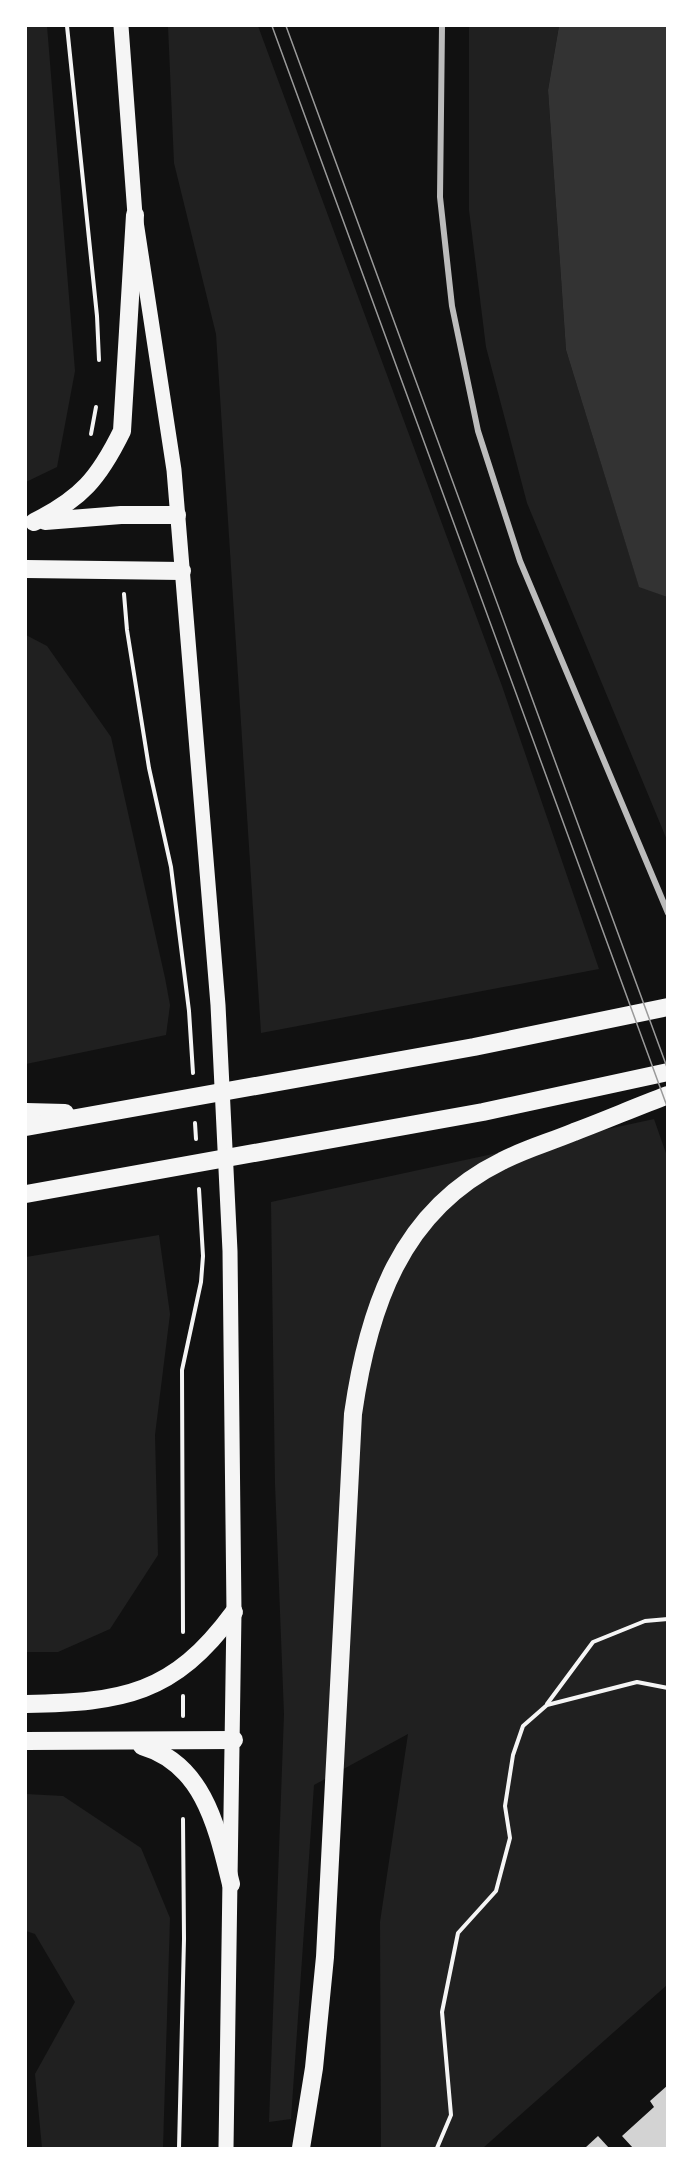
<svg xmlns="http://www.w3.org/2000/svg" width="693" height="2174" font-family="'IBM Plex Sans',sans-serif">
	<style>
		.green { fill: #202020 }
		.water { fill: #333 }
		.building { fill: #d3d3d3 }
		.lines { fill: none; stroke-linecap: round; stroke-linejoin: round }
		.path { stroke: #f5f5f5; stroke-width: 4 }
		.minor { stroke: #bcbcbc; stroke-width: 6 }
		.primary { stroke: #f5f5f5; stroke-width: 15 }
		.motorway { stroke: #f5f5f5; stroke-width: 18 }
		.tram { stroke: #9a9a9a; stroke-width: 1.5 }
	</style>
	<rect width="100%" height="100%" fill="#111"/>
	<g class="green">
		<polygon points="26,26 47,26 75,371 57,467 26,482"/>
		<polygon points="168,26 258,26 502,686 599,969 261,1033 216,334 174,163"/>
		<polygon points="469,26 559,26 548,90 566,350 639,586 667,597 667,840 527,503 486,347 469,210"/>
		<polygon points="26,635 47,646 111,737 165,978 170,1005 166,1035 26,1064"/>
		<polygon points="654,1119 668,1159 667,1985 483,2148 381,2148 380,1922 408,1734 314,1785 291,2119 269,2122 284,1714 275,1484 271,1202"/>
		<polygon points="159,1235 170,1314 155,1435 158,1555 110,1629 58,1652 26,1652 26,1257"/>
		<polygon points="26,1794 63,1796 141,1848 170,1918 163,2148 42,2148 35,2074 75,2002 35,1934 26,1931"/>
	</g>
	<polygon class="water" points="559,26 667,26 667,597 639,587 566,350 548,90"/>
	<g class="building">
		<polygon points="668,2085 668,2148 633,2148 622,2136 654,2107 650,2101"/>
		<polygon points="598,2136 609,2148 585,2148"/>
	</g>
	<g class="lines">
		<g class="path">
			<polyline points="67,26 97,316 99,360"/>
			<polyline points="91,434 96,407"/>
			<polyline points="124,594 127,630 149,768 171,867 189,1011 193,1073"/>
			<polyline points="195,1123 196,1139"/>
			<polyline points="183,1632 182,1370 201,1282 203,1256 199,1189"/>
			<polyline points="183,1696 183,1716"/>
			<polyline points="547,1704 593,1642 645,1621 668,1619"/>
			<polyline points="179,2148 184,1939 183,1819"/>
			<polyline points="437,2148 451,2115 442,2012 458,1933 496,1891 510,1838 505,1806 513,1755 523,1726 547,1705 637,1682 668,1688"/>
		</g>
		<polyline class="minor" points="442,26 440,197 452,306 478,431 520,561 668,913"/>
		<polyline class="primary" points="121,26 135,215 174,470 218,1005 230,1251 234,1612 226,2148"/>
		<g class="motorway">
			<polyline points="45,521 121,515 177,515"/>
			<path d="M34 522C81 499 99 478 122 431L135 215"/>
			<polyline points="26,569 182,571"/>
			<polyline points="26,1112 65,1113"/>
			<polyline points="26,1127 474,1047 668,1007"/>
			<polyline points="26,1194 483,1112 668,1072"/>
			<path d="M26 1704C123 1702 173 1695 234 1612"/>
			<polyline points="26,1741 234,1740"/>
			<path d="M142 1746C204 1764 217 1828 231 1884"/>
			<path d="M301 2148 314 2068 325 1957 353 1414C368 1309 400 1211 502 1161 525 1149 550 1142 574 1132 606 1120 636 1107 668 1095"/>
		</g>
		<g class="tram">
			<polyline points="272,26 668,1109"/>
			<polyline points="286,26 668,1070"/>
		</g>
	</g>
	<rect width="693" height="2174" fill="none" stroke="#ffffff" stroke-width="54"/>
</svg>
